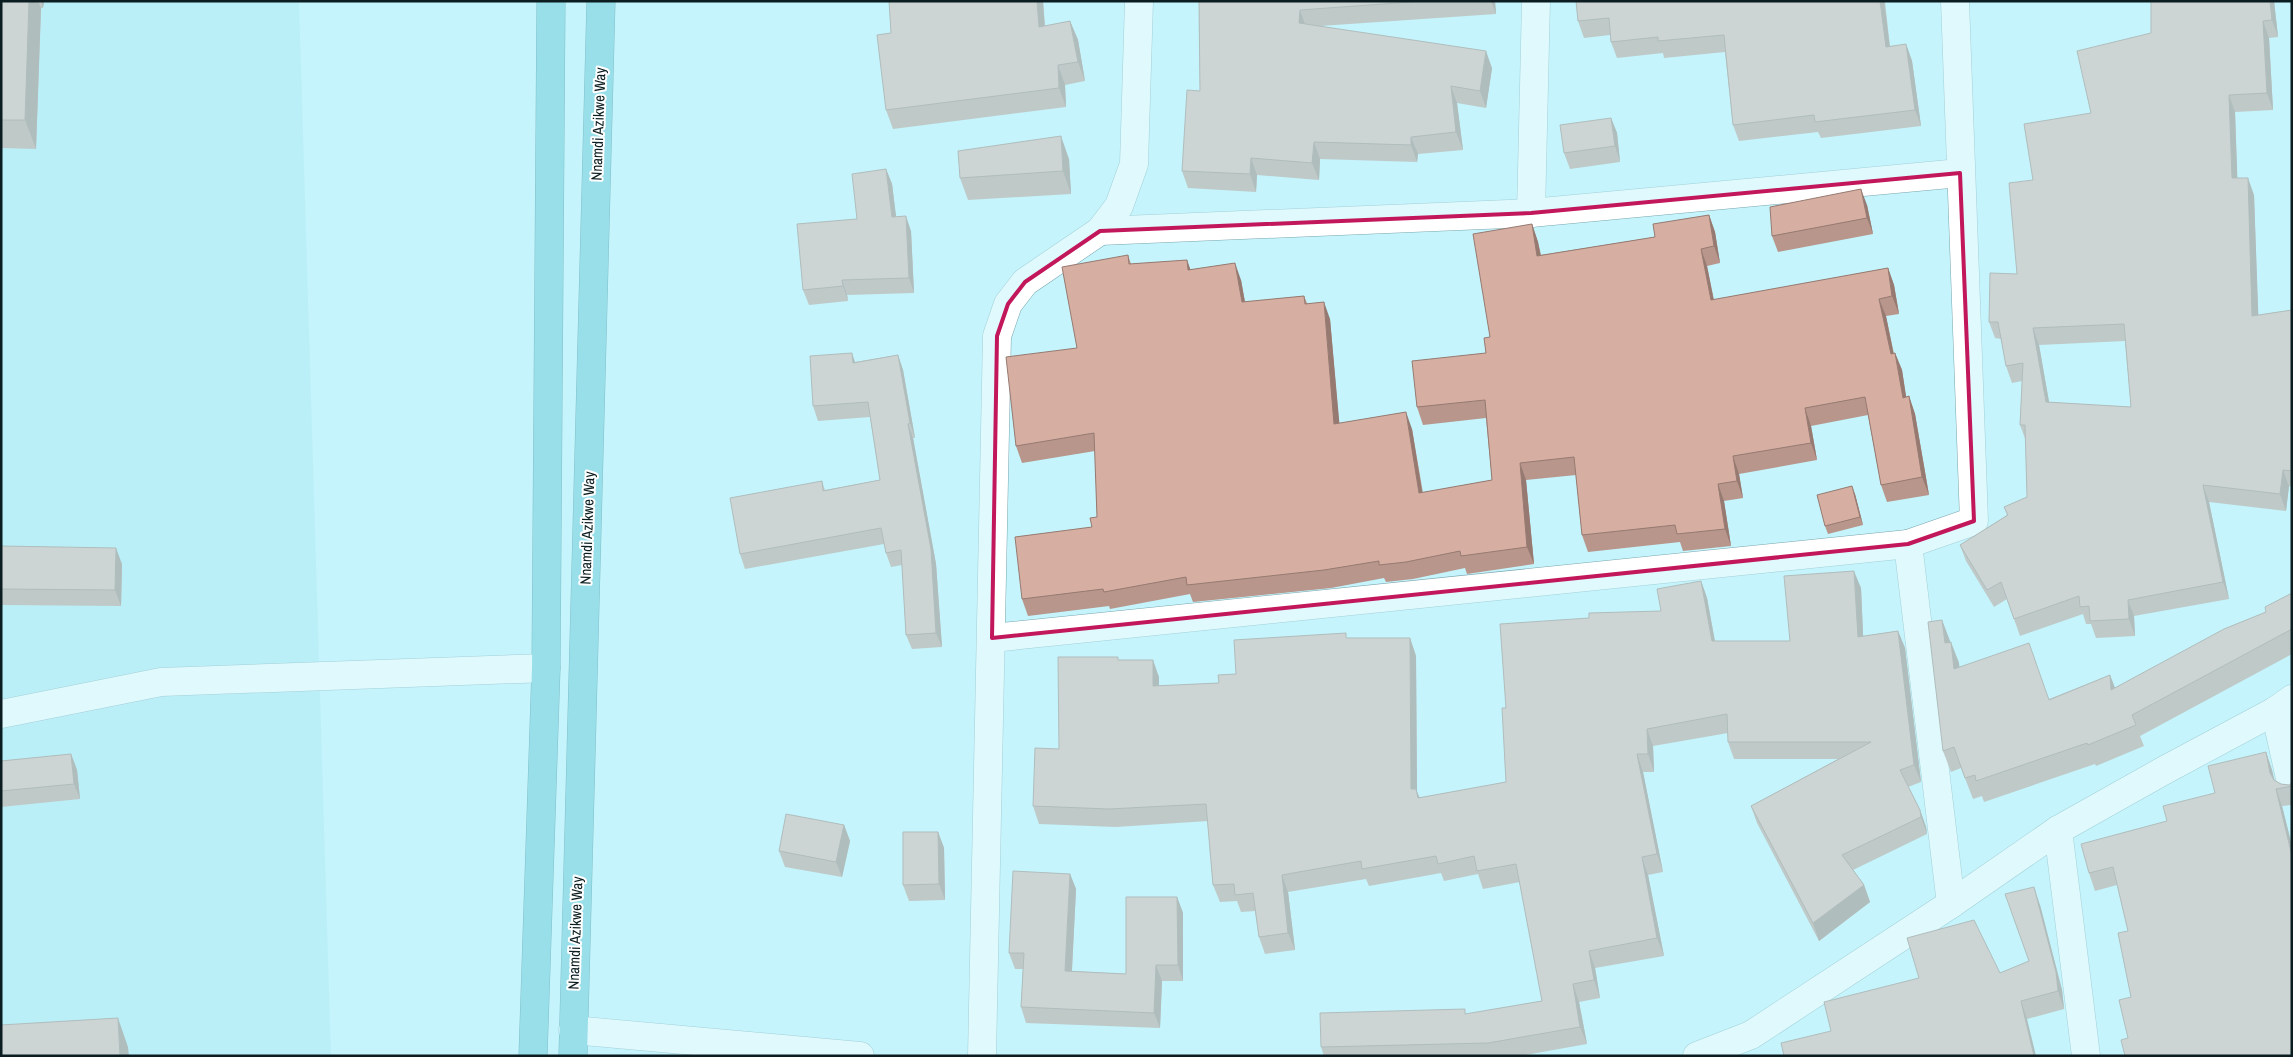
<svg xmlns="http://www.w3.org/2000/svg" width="2293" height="1057" font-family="'Archivo Narrow',sans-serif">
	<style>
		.built { fill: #b0e8f2 }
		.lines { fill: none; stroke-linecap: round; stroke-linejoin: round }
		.minor-casing { stroke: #79a6ae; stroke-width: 29 }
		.trunk-casing { stroke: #2c818e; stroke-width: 29 }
		.minor { stroke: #fff; stroke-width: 28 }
		.trunk { stroke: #64c6d4; stroke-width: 28 }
		.wall { fill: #b8968b; fill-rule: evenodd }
		.shaded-wall { fill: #967a71 }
		.building { fill: #d6afa2; stroke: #967a71; fill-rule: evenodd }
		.marked { fill: none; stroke: #c2185b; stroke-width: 4; stroke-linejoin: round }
		.labels { text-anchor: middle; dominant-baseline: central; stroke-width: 4; stroke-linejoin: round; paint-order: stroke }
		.street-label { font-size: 15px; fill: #0b1d20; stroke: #fff }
	</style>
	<rect width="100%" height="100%" fill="#c5f4fc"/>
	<polygon class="built" points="1,1 299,1 331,1056 1,1056"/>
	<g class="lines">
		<g class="minor-casing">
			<g id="minor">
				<polyline points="1531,213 1536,1"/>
				<polyline points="1100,231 1531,213 1960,173"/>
				<polyline points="992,638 1908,544"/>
				<polyline points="2275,711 2292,787"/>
				<polyline points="1,714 161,682 546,668"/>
				<polyline points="2058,830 2086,1056"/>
				<polyline points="1951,904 1908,544 1974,521 1955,1"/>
				<polyline points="573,1030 860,1056"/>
				<polyline points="982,1056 997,336 1008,304 1025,282 1100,231 1119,206 1134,164 1139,1"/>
				<polyline points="1697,1056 1751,1035 1951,904 2058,830 2163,771 2275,711 2292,699"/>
			</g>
		</g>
		<g class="trunk-casing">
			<g id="trunk">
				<polyline points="533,1056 546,668 551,1"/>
				<polyline points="573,1056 601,1"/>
			</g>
		</g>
		<use href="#minor" class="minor"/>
		<use href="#trunk" class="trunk"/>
	</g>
	<g class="wall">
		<polygon points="1,1 44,1 43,8 41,8 36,149 1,148"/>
		<polygon points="1043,1 1045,26 1070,21 1078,40 1085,81 1065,85 1066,107 893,129 886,110 891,33"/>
		<polygon points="1199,1 1495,1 1496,14 1320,26 1492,68 1486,108 1457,103 1463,150 1418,154 1417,162 1320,159 1319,180 1257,175 1256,192 1188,188 1182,171 1200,91"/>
		<polygon points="1576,1 1890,1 1885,2 1890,47 1906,44 1912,61 1921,126 1821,138 1818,132 1739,141 1733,125 1725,52 1664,58 1663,53 1617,58 1611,42 1610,35 1584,38 1578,21"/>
		<path d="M2151 1H2274L2278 37 2269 38 2273 110 2235 112 2237 178 2254 195 2258 315 2292 310V487L2289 486 2286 511 2209 502 2229 599 2134 616 2135 636 2096 638 2091 624H2086L2083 614 2020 636 2007 599 1994 607 1966 561 1960 545 2007 515 2004 507 2027 497 2026 441 2020 425 2022 381 2012 383 2006 366 2001 339 1995 338 1989 322 2017 274 2033 180 2091 113 2151 33ZM2125 341 2131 407 2049 402 2039 345Z"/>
		<polygon points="1611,118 1617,133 1620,162 1570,169 1564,153"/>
		<polygon points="1069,159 1071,194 968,200 960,178"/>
		<polygon points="886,169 892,184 896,217 911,231 914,293 847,295 848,301 809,305 803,290 857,219"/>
		<polygon points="1867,205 1873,234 1778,252 1772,236"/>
		<polygon points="1709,215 1715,232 1720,263 1707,266 1714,300 1888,268 1894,285 1899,314 1886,316 1894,354 1895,353 1902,370 1906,397 1909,396 1915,414 1929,495 1887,502 1881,485 1868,415 1811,426 1817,460 1739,474 1743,498 1724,501 1731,546 1683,551 1680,542 1588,552 1582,535 1576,475 1526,480 1534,564 1467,574 1465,568 1413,579 1386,582 1384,578 1331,588 1193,602 1190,594 1110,609 1109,606 1028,616 1022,599 1092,527 1097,517 1095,451 1022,463 1016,446 1077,348 1128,255 1131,264 1187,260 1190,269 1241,280 1245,302 1304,296 1307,303 1330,319 1339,423 1412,429 1423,493 1492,480 1486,418 1423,425 1417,407 1486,353 1490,337 1532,224 1538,242 1541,255 1655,237"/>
		<polygon points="898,355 903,370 915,438 913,438 936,564 942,647 912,649 906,635 902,565 891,567 886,553 884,544 745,569 740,554 822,481 825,490 880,480 870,417 818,421 813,406 855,362"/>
		<polygon points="1855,494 1863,525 1828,534 1825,526"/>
		<polygon points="1,546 122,564 121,606 1,605"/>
		<polygon points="1701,581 1707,598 1715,641 1790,641 1861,588 1863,636 1898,631 1905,648 1921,782 1908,787 1920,810 1926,827 1927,834 1853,870 1864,885 1870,902 1819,941 1757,823 1751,806 1838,759 1734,759 1728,742 1728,733 1653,746 1654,772 1643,772 1663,872 1648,875 1664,956 1595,968 1600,998 1579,1002 1587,1044 1520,1056 1324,1056 1321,1047 1467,1014 1542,1001 1520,882 1483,889 1478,874 1444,881 1441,873 1369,886 1366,879 1288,892 1295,950 1265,954 1259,937 1255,911 1241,912 1237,901 1220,902 1213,885 1208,821 1116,827 1039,824 1033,806 1119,660 1159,677 1159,686 1219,683 1236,674 1348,638 1410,638 1416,656 1417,792 1420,798 1506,782 1506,708 1589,618 1661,611"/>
		<polygon points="2292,593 2292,654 2140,736 2144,746 2096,766 2095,764 1984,802 1982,796 1973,799 1961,768 1951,772 1943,751 1942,620 1950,642 1959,663 1959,667 2049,699 2110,675 2115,688 2266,612"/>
		<polygon points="2266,752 2272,770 2274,780 2281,784 2289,785 2292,783 2292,805 2282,806 2292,846 2292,1056 2128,1038 2131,997 2128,931 2117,885 2095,891 2089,873 2167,821 2215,793"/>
		<polygon points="71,754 77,770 80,799 1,807 1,761"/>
		<polygon points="844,825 850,841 842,877 785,867 779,851"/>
		<polygon points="938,832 944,848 945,900 909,901 903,885"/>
		<polygon points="1070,874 1076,889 1072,971 1126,974 1177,897 1183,913 1183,981 1162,981 1160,1028 1026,1023 1021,1007 1023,969 1015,969 1009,953"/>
		<polygon points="2040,905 2062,990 2064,1009 2027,1019 1831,1031 2000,973 2029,961"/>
	</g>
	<g class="shaded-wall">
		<polygon points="29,1 38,1 41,8 36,149 25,120"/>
		<polygon points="41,1 44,1 43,8"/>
		<polygon points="1037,1 1043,1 1046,47 1039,27"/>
		<polygon points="1491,1 1495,1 1496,14"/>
		<polygon points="1880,1 1884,1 1892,64 1886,47"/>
		<polygon points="2270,1 2274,1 2278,37 2272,20"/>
		<polygon points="1300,10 1306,27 1299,23"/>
		<polygon points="1070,21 1078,40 1085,81 1078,62"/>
		<polygon points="2263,21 2269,38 2273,110 2267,93"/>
		<polygon points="1906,44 1912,61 1921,126 1915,110"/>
		<polygon points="1486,51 1492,68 1486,108 1480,91"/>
		<polygon points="1058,65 1065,85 1066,107 1059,88"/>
		<polygon points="1451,86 1457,103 1463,150 1456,132"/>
		<polygon points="2229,95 2235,112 2238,195 2232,178"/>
		<polygon points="1611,118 1617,133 1620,162 1615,146"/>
		<polygon points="1061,136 1069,159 1071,194 1063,171"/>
		<polygon points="1411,137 1418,154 1417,162 1411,145"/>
		<polygon points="1314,142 1320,159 1319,180 1312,163"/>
		<polygon points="1251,158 1257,175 1256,192 1250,174"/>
		<polygon points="886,169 892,184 898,232 892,217"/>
		<polygon points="2248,178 2254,195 2259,333 2252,316"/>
		<polygon points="1861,189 1867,205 1873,234 1867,218"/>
		<polygon points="1709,215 1715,232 1720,263 1714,246"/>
		<polygon points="906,216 911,231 914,293 909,278"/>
		<polygon points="1532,224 1538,242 1544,273 1537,256"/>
		<polygon points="1701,249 1707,266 1717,317 1711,300"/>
		<polygon points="1187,260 1193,277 1188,270"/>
		<polygon points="1235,263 1241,280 1248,319 1242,302"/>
		<polygon points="1888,268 1894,285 1899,314 1892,296"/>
		<polygon points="842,280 847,295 848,301 843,286"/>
		<polygon points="1879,299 1886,316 1897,371 1891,354"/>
		<polygon points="1324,302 1330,319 1341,441 1334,424"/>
		<polygon points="2033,328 2039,345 2052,419 2046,402"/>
		<polygon points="852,353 857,368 853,363"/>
		<polygon points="1895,353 1902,370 1909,415 1903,398"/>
		<polygon points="898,355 903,370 915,438 910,423"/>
		<polygon points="1909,396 1915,414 1929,495 1922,477"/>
		<polygon points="1805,408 1811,426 1817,460 1811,443"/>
		<polygon points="1406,412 1412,429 1425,510 1419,493"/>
		<polygon points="908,424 913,438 936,564 942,647 936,633"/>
		<polygon points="1733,456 1739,474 1743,498 1737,481"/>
		<polygon points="1520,463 1526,480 1534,564 1527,547"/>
		<polygon points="2283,470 2289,486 2286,511 2280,494"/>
		<polygon points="1718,484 1724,501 1731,546 1725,529"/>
		<polygon points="2203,485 2209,502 2229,599 2223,582"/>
		<polygon points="1852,486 1855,494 1863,525 1860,517"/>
		<polygon points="116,548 122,564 121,606 115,590"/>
		<polygon points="1854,571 1861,588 1864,655 1858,637"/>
		<polygon points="1701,581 1707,598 1718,659 1712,641"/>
		<polygon points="2128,600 2134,616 2135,636 2129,619"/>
		<polygon points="1942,620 1950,641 1952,664 1945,643"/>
		<polygon points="1898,631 1905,648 1921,782 1914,765"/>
		<polygon points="1410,638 1416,656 1417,792 1423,806 1411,789"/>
		<polygon points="1951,642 1959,663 1962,690 1954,669"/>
		<polygon points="1153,660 1159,677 1159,703 1153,686"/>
		<polygon points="2110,675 2118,696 2111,690"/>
		<polygon points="1647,729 1653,746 1654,772 1648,754"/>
		<polygon points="2266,752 2272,770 2277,790 2270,773"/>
		<polygon points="71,754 77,770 80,799 74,784"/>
		<polygon points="1637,754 1643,772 1663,872 1657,854"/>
		<polygon points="2276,789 2282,806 2292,846 2292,856"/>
		<polygon points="1920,810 1926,827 1927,834 1921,817"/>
		<polygon points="844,825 850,841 842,877 836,862"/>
		<polygon points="938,832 944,848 945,900 939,884"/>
		<polygon points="1642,857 1648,875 1664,956 1657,938"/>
		<polygon points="1070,874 1076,889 1071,987 1065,971"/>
		<polygon points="1282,875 1288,892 1295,950 1288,933"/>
		<polygon points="1864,885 1870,902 1819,941 1813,923"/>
		<polygon points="2034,887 2040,905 2062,990 2064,1009 2058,991"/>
		<polygon points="1177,897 1183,913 1183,981 1178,965"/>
		<polygon points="1589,951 1595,968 1600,998 1594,980"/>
		<polygon points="1156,965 1162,981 1160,1028 1154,1013"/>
		<polygon points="1573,984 1579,1002 1587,1044 1580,1027"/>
		<polygon points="2021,1001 2027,1019 2036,1056 2034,1056"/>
		<polygon points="118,1018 128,1047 129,1056 120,1056"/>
	</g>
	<g class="building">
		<polygon points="1,1 29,1 25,120 1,120"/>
		<polygon points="889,1 1037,1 1039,27 1070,21 1078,62 1058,65 1059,88 886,110 877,35 891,33"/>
		<polygon points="1199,1 1424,1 1300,10 1299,23 1486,51 1480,91 1451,86 1456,132 1411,137 1411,145 1314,142 1312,163 1251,158 1250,174 1182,171 1187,90 1200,91"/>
		<polygon points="1576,1 1880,1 1886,47 1906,44 1915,110 1815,122 1814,115 1733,125 1724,35 1658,41 1658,37 1611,42 1609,18 1578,21"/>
		<path d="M2151 1H2270L2272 20 2263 21 2267 93 2229 95 2232 178H2248L2252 316 2292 310V471L2283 470 2280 494 2203 485 2223 582 2128 600 2129 619 2090 621 2089 606 2080 607 2079 596 2014 619 2001 582 1987 590 1960 545 2008 515 2004 507 2027 497 2025 425H2020L2023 363 2006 366 1998 322H1989L1990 273 2017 274 2009 183 2033 180 2024 124 2091 113 2077 51 2151 33ZM2124 324 2131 407 2046 402 2033 328Z"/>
		<polygon points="1611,118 1615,146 1564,153 1560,125"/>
		<polygon points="1061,136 1063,171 960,178 958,151"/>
		<polygon points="886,169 892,217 906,216 909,278 842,280 843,286 803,290 797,224 857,219 852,174"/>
		<polygon points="1861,189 1867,218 1772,236 1770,207"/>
		<polygon points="1709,215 1714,246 1701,249 1711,300 1888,268 1892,296 1879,299 1891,354 1895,353 1903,398 1909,396 1922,477 1881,485 1865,397 1805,408 1811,443 1733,456 1737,481 1718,484 1725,529 1677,534 1675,525 1582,535 1574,457 1520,463 1527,547 1461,556 1460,551 1406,562 1379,565 1379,561 1324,570 1187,585 1186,577 1104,592 1103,589 1022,599 1015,537 1092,527 1090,518 1097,517 1094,433 1016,446 1006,357 1077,348 1062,267 1128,255 1129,264 1187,260 1188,270 1235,263 1242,302 1304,296 1305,304 1324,302 1334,424 1406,412 1419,493 1492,480 1485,400 1417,407 1412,361 1486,353 1484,338 1490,337 1473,234 1532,224 1537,256 1655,237 1653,224"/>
		<polygon points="852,353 853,363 898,355 910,423 908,424 931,549 936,633 906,635 901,550 886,553 881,528 740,554 730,498 822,481 823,491 880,480 868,402 813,406 810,356"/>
		<polygon points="1852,486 1860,517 1825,526 1817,495"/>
		<polygon points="1,546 116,548 115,590 1,589"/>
		<polygon points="1854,571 1858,637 1898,631 1914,765 1900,770 1920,810 1921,817 1842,855 1864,885 1813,923 1751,806 1871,742 1728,742 1727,714 1647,729 1648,754 1637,754 1657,854 1642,857 1657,938 1589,951 1594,980 1573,984 1580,1027 1488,1043 1321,1047 1320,1013 1465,1009 1465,1014 1542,1001 1516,864 1477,871 1474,856 1438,864 1436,856 1362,869 1361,861 1282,875 1288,933 1259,937 1253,893 1235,895 1234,884 1213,885 1206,804 1109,809 1033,806 1035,748 1059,749 1058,657 1118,657 1118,660 1153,660 1153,686 1219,683 1218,675 1236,674 1234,640 1346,633 1346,638 1410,638 1411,789 1416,789 1418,798 1506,782 1502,708 1506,708 1500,624 1589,618 1589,613 1661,611 1657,589 1701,581 1712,641 1790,641 1784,576"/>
		<polygon points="2292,593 2292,629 2132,715 2136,725 2088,745 2087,743 1976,781 1975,775 1965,778 1954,747 1943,751 1928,622 1942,620 1945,643 1951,642 1954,669 2029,643 2049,700 2110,675 2111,690 2224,629 2266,612 2265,607"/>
		<polygon points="2266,752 2270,773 2274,780 2281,784 2289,785 2292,783 2292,786 2276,789 2292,856 2292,1056 2125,1056 2121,1040 2128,1038 2119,1000 2131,997 2118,933 2128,931 2113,867 2089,873 2081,844 2167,821 2163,806 2215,793 2208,766"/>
		<polygon points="71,754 74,784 1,791 1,761"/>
		<polygon points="786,814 844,825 836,862 779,851"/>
		<polygon points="903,832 938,832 939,884 903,885"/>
		<polygon points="1013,871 1070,874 1065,971 1126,974 1126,897 1177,897 1178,965 1156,965 1154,1013 1021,1007 1024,953 1009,953"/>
		<polygon points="2034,887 2056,972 2058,991 2021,1001 2034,1056 1784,1056 1781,1043 1831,1031 1824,1002 1919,978 1907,938 1974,920 2000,973 2029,961 2005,894"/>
		<polygon points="118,1018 120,1056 1,1056 1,1025"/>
	</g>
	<path d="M0 0H2293V1057H0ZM1960 173 1974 521 1908 544 992 638 997 336 1008 304 1025 282 1100 231 1531 213Z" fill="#c5f4fc" fill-opacity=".55" fill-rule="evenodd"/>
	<path class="marked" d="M1960 173 1974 521 1908 544 992 638 997 336 1008 304 1025 282 1100 231 1531 213Z"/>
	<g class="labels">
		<g class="street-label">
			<text transform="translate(598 124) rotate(-88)">Nnamdi Azikwe Way</text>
			<text transform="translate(587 528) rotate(-88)">Nnamdi Azikwe Way</text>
			<text transform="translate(575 933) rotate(-88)">Nnamdi Azikwe Way</text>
		</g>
	</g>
	<rect width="2293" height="1057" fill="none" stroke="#0b1d20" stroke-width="5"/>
</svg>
